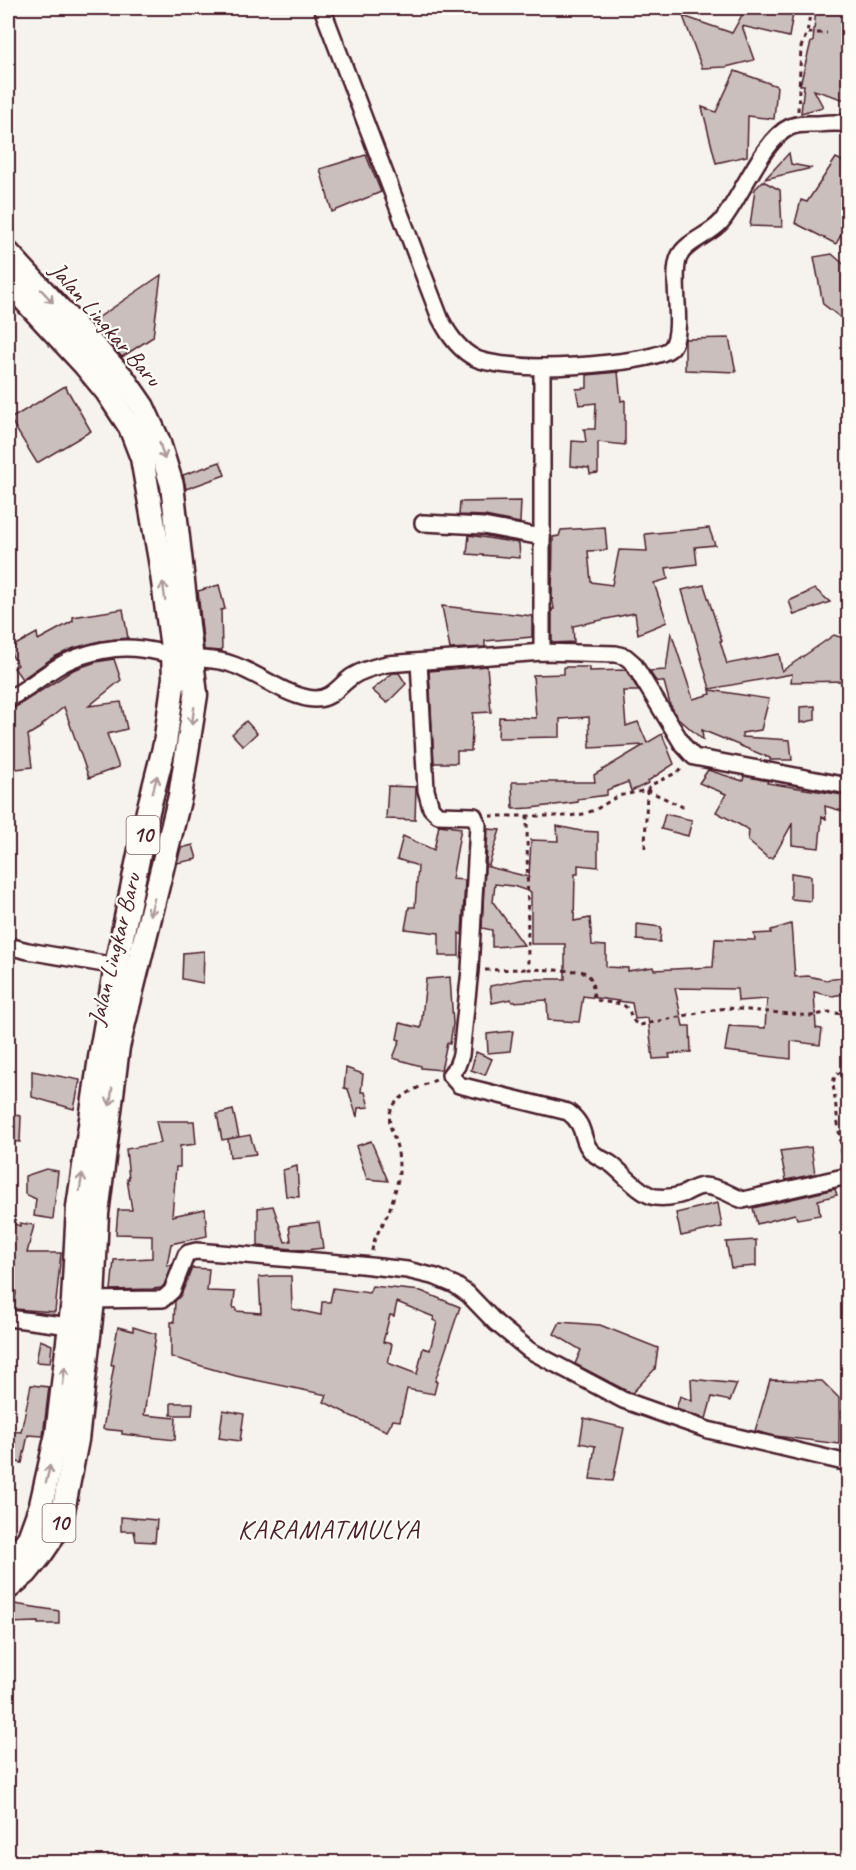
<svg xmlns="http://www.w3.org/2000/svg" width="856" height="1870" font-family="Caveat,sans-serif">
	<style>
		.building { fill: #cbbfbe; stroke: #4a1f2b; stroke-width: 1.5; fill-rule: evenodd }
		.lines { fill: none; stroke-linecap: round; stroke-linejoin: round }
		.minor-casing { stroke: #4a1f2b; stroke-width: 20 }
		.highway-casing { stroke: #4a1f2b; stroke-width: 27 }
		.path { stroke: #4a1f2b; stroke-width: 3; stroke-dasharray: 4.5 4.5; stroke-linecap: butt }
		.minor { stroke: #fdfcf7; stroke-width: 15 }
		.highway { stroke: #fdfcf7; stroke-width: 22 }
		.oneway { stroke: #ac999b }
		.labels { text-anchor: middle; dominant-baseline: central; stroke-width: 4.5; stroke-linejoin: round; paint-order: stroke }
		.shield { fill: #fdfcf7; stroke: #806168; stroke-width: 1.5 }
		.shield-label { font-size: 22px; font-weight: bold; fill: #4a1f2b }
		.street-label { font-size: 24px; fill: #4a1f2b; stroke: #fdfcf7 }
		.quarter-label { font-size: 27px; letter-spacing: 1.5px; fill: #4a1f2b; stroke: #fdfcf7 }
	</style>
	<rect width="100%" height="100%" fill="#f6f3ef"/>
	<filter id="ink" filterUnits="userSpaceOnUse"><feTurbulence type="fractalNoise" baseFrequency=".0167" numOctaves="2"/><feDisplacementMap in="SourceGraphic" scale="12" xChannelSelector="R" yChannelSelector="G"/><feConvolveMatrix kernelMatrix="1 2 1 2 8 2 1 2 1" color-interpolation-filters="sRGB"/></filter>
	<g filter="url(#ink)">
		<g class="building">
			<polygon points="746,8 794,8 789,37 742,26 754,60 726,67 702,68 683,16 732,33"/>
			<polygon points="816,8 849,8 849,60 843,60 845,100 814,90 823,107 801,113 804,85 800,85 811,42 813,42"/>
			<polygon points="735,71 777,86 774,119 748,116 747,156 716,163 702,107 716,112"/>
			<polygon points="789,153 791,164 812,168 765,179"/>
			<polygon points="366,155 381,192 332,212 320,169"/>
			<polygon points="836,158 849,164 849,220 836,244 795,223 801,200 807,202"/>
			<polygon points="763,181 780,190 782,227 750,226 755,189"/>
			<polygon points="832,254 849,269 849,324 823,304 814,257"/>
			<polygon points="161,275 153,337 122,357 113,347 95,320"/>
			<polygon points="729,338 736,372 685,370 685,339"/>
			<polygon points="618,372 621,401 625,400 625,445 598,442 598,473 590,474 589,468 571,466 572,441 586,442 584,429 595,429 596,403 579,405 576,389 587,388 587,375"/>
			<polygon points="65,386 91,431 37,463 10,419"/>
			<polygon points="220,462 225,475 186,489 183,475"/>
			<polygon points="521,501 520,523 485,516 459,515 460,502"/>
			<polygon points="605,527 607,550 588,551 591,582 612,585 619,550 647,551 645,534 709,528 715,545 695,547 697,564 666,568 668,579 654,583 667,622 638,634 635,613 573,626 574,642 552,643 552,609 554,609 552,597 553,537 559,536 561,530"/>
			<polygon points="469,535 519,543 520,558 467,554"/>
			<polygon points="219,585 225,609 221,610 222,651 204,650 198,591"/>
			<polygon points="704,585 722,641 720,641 727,664 779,654 782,671 834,635 849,640 849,681 791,682 792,674 710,689 682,590"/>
			<polygon points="815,589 830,602 794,615 789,601"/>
			<polygon points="442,606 532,616 532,637 485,641 485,647 450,649"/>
			<polygon points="123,609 128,638 100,641 74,648 54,657 22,679 14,668 18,665 8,649 37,633 38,640 73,621 73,617"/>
			<polygon points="671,632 693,699 711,694 710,690 769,699 761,730 742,733 742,737 790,740 792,760 770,760 770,758 702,730 703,740 678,718 670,704 664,682 656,681 649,671 666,670"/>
			<polygon points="114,659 121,680 89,706 121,702 127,729 107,734 119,767 89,778 64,707 42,725 43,726 28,735 32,767 8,770 8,712 73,670 96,662"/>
			<polygon points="487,666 491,712 473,713 471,751 457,751 457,763 434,763 429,671"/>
			<polygon points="564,667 589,667 589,671 626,670 639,691 623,691 626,726 638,722 647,743 662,734 674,764 648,781 649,783 631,791 628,782 607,790 607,795 577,799 578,802 531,808 513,809 512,782 595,782 594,775 644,745 590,748 589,717 560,719 560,737 498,738 499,717 536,718 533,675 564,674"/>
			<polygon points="393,673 399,673 406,684 387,703 372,690"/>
			<polygon points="815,706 815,720 800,723 800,707"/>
			<polygon points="246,721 257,733 243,746 232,734"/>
			<polygon points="708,770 743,781 744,776 768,781 767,783 849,796 849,813 825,806 826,819 822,817 819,848 792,845 792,824 773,858 768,858 748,841 749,830 716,812 726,794 699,783"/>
			<polygon points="388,786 416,787 415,820 386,819"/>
			<polygon points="665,814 692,820 688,836 661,829"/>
			<polygon points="439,825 461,828 452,879 465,880 462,935 459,933 459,956 439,956 439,933 405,929 409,907 415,907 418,866 397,859 403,836 434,850"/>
			<polygon points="557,826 581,831 598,832 598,867 578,865 578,874 575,874 574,921 590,918 592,945 606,946 606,967 628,968 628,971 653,967 654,970 713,967 715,939 755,940 754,934 771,933 771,930 791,924 795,977 808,976 826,980 849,977 849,993 832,996 814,992 816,1028 822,1029 820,1045 791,1041 791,1059 725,1051 729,1026 765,1028 767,999 738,1001 737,989 675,988 683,1026 690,1026 691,1052 669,1054 670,1058 653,1059 648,1018 635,1019 632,1003 583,996 579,1022 548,1020 547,1000 512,1002 511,999 492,1003 490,986 525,979 565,979 565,944 531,944 531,892 513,886 495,884 493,902 524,945 492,947 492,930 482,928 485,866 529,877 531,840 558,841"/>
			<polygon points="488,829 500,830 489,865 486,864"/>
			<polygon points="193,845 197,859 177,863 181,848"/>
			<polygon points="791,873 811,876 811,901 791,899"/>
			<polygon points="637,924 661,927 660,942 637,940"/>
			<polygon points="204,951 203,983 182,979 183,953"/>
			<polygon points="450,977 453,1024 450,1044 447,1043 441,1070 421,1068 421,1066 393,1058 400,1040 397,1039 400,1023 421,1028 426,979"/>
			<polygon points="513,1031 510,1051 488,1053 487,1034"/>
			<polygon points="476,1052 492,1059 485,1075 471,1070"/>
			<polygon points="346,1068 363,1074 361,1092 365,1092 369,1107 358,1108 357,1117 348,1089 344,1088"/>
			<polygon points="32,1071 80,1080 74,1109 32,1097"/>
			<polygon points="233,1110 239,1137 222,1140 217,1114"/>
			<polygon points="8,1113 21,1116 20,1142 8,1141"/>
			<polygon points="156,1121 194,1121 196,1144 180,1146 180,1167 176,1167 172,1216 205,1209 207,1236 171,1244 167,1265 172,1265 164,1285 161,1288 152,1289 111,1290 114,1260 152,1258 152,1235 116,1234 118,1210 132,1210 127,1179 129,1179 126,1149 161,1143"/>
			<polygon points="250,1135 256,1154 230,1157 228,1139"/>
			<polygon points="371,1141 388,1181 367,1179 356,1146"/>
			<polygon points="811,1147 815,1174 786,1180 780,1151"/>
			<polygon points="297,1166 299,1197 286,1196 283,1170"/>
			<polygon points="46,1169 58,1171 53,1219 34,1216 36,1199 25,1194 25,1176"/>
			<polygon points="835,1189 837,1195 818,1200 820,1215 797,1219 795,1214 757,1224 753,1208"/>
			<polygon points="718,1203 722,1227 681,1236 676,1213"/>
			<polygon points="273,1206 285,1242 291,1241 289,1226 319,1222 323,1248 306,1250 258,1246 258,1208"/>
			<polygon points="8,1222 20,1226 20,1223 34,1225 27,1253 61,1253 55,1312 14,1309 16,1292 8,1291"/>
			<polygon points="756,1240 756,1266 731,1268 726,1242"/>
			<path d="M192 1268 209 1269 207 1291 235 1292 233 1308H236V1311L261 1313 259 1277 274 1276H291L292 1309 321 1315 322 1302H330L333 1288 369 1293 372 1286 421 1291 460 1307 435 1381 437 1382 434 1394 407 1389 400 1421 393 1420 387 1431 346 1414V1413L324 1402 327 1395 236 1376 171 1357V1322H174L175 1301 181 1295ZM397 1302 434 1317 433 1320 437 1322 430 1350 423 1348 417 1374 388 1363 392 1344 383 1342 390 1315 394 1316Z"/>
			<polygon points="560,1322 600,1325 658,1348 655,1369 632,1393 627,1391 575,1364 581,1350 554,1334"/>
			<polygon points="118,1327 133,1331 133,1327 156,1334 144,1415 176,1418 175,1440 122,1434 122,1431 103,1429 114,1365 111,1365"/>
			<polygon points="40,1340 52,1345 50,1363 36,1362"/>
			<polygon points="691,1379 737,1384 730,1401 712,1397 706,1419 676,1409 680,1396 692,1401"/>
			<polygon points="770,1380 822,1381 839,1398 839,1444 775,1436 755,1431"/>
			<polygon points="31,1385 49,1387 43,1436 28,1435 22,1463 8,1460 8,1431 21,1432"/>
			<polygon points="171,1403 193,1403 192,1415 171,1415"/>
			<polygon points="223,1410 244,1414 240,1441 219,1438"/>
			<polygon points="584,1418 624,1428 613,1481 590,1479 595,1446 580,1443"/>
			<polygon points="121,1517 157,1520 155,1542 136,1541 134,1531 121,1531"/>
			<polygon points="8,1603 59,1611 59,1624 38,1624 38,1622 8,1623"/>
		</g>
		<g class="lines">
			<g class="minor-casing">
				<g id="minor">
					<path d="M322 8 440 318C448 334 459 350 475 358 488 365 528 367 543 367 564 367 662 362 672 347 685 329 670 277 679 257 685 242 710 235 721 222 741 198 763 139 790 127 798 123 808 124 817 124 828 123 838 122 848 124"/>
					<polyline points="423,523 483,526 542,537"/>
					<polyline points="542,652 542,367"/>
					<path d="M419 662 426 790 431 808 438 815 474 816 478 825 470 970 461 1055 457 1066 450 1075 459 1085 568 1112C587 1126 580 1139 591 1151 596 1157 605 1160 611 1164 623 1173 640 1194 655 1197 663 1198 675 1197 683 1194 690 1191 696 1186 704 1186 721 1187 729 1195 743 1200L848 1176"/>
					<path d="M8 699C32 687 52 666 78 657 98 650 121 646 141 649 158 651 174 656 191 658 204 660 218 659 231 664 257 672 288 698 315 699 333 699 340 684 353 676 364 669 375 667 387 664L542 652 616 654 626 657 633 663 683 745 694 757 848 786"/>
					<polyline points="8,946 28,951 116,966"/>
					<polyline points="85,1300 163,1299 172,1291 186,1255 188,1253 196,1251 352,1264 407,1270 436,1277 455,1285 468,1294 496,1323 529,1350 623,1400 708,1430 848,1463"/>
					<polyline points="8,1318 70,1326"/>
				</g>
			</g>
			<g class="highway-casing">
				<g id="highway">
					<polyline points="8,253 123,378 143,407 158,440 172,485 196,695 180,796 118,1047 97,1214 93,1301 77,1440 62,1516 50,1541 39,1557 26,1573 8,1588"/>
					<polyline points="8,282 84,364 107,392 130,427 142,458 160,560 173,655 174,678 165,744 148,811 116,966 101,1051 78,1207 73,1300 57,1434 41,1505 29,1538 16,1555 8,1564"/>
				</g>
			</g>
			<g class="path">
				<polyline points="808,33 827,33"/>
				<polyline points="798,111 801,47 807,33 811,8"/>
				<polyline points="647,790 687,809"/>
				<path d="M527 815 528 969 580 971C595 975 592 986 594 998 602 1005 618 1000 626 1007 633 1014 630 1022 640 1025L712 1010 728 1008 811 1016 829 1012 848 1015"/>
				<polyline points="490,816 569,816 583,814 595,810 618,796 647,790 653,784 678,772 683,767"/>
				<polyline points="645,848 647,790"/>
				<polyline points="485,970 528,969"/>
				<polyline points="843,1162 833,1084 835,1075 848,1069"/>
				<path d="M372 1251C374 1235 380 1231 386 1217 391 1209 398 1182 399 1173 399 1163 399 1151 395 1141 392 1131 387 1121 391 1110 396 1096 423 1085 436 1080"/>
				<polyline points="844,1274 848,1269"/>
			</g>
			<use href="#minor" class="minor"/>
			<use href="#highway" class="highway"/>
		</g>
		<defs><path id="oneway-shaft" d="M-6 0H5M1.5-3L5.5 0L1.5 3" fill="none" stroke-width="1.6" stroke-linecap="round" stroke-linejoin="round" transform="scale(1.5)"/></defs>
		<g class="oneway">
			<use href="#oneway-shaft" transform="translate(47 296) rotate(47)"/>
			<use href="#oneway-shaft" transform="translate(162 451) rotate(73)"/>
			<use href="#oneway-shaft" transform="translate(164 591) rotate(-97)"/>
			<use href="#oneway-shaft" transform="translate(193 716) rotate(98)"/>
			<use href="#oneway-shaft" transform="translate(155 784) rotate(-75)"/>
			<use href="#oneway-shaft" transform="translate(152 907) rotate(104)"/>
			<use href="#oneway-shaft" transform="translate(111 1097) rotate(98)"/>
			<use href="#oneway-shaft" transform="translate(81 1182) rotate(-81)"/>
			<use href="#oneway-shaft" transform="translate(64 1376) rotate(-83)"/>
			<use href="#oneway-shaft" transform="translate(48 1474) rotate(-77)"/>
		</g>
	</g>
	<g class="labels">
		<g class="shield">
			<rect x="126.5" y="816" width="33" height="38" rx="4.5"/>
			<rect x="42.5" y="1504" width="33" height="38" rx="4.5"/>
		</g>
		<g class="shield-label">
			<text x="143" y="835">10</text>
			<text x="59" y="1523">10</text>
		</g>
		<g class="street-label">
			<text transform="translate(106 324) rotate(49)">Jalan Lingkar Baru</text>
			<text transform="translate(114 949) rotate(-76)">Jalan Lingkar Baru</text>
		</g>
		<g class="quarter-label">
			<text x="329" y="1529">KARAMATMULYA</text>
		</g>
	</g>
	<rect width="856" height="1870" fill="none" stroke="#fdfcf7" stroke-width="30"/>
	<rect x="15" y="15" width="826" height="1840" fill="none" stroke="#4a1f2b" stroke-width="2" filter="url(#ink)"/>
</svg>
